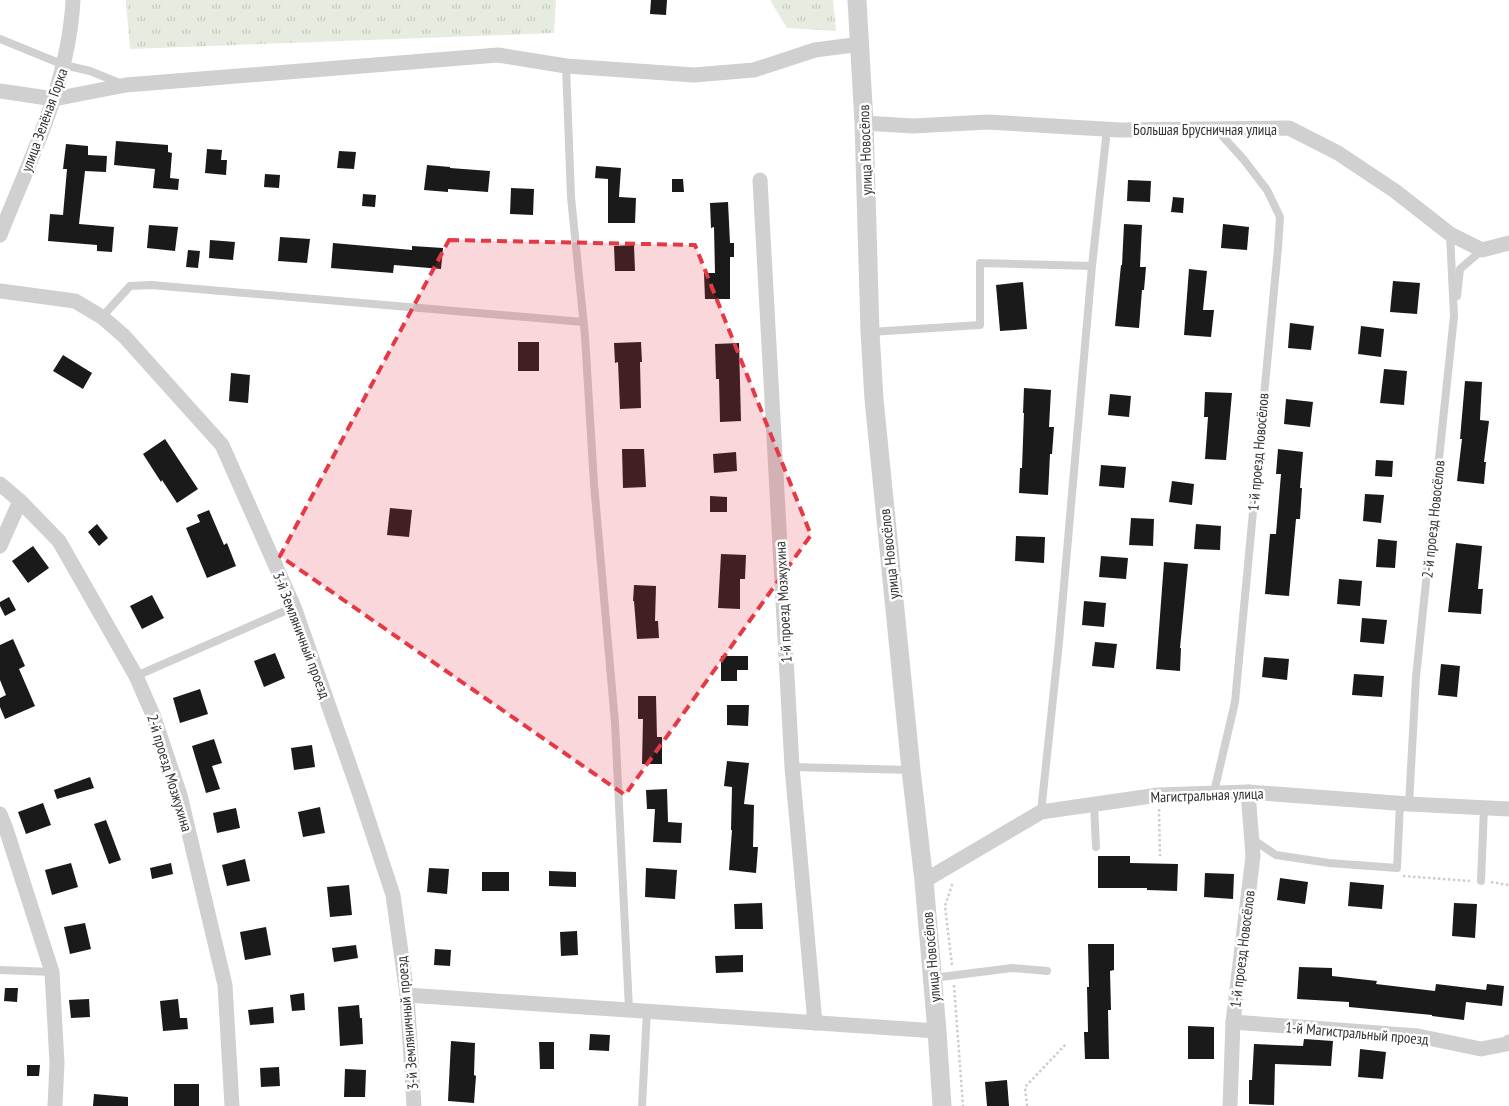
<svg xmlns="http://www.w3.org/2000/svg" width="1509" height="1106" font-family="'PT Sans Narrow',sans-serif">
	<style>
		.grass { fill: url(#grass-tufts) }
		.building { fill: #1a1a1a }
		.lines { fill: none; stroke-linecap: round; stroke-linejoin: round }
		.path { stroke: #cdcdcd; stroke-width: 2.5; stroke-dasharray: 2.5 2.5; stroke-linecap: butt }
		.service { stroke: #d0d0d0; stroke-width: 8 }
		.minor { stroke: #d0d0d0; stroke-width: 15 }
		.tertiary { stroke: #d0d0d0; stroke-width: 19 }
		.marked { fill: #e63946; fill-opacity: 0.2; stroke: #e63946; stroke-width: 4; stroke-dasharray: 10 6; stroke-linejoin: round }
		.labels { text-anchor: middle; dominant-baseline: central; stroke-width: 5; stroke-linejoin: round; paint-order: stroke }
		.street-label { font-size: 15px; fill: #333; stroke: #fff }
	</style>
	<defs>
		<pattern id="grass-tufts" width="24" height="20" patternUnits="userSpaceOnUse" patternTransform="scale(1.25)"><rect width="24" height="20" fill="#e6ecdf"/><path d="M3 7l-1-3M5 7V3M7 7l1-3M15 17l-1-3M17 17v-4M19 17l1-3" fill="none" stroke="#c6cbc0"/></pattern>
	</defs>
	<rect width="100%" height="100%" fill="#fff"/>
	<g class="grass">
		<polygon points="126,0 556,0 554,33 130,49"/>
		<polygon points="770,0 833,0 836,31 787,28"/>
	</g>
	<g class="building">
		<polygon points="651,0 667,0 666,15 650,14"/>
		<polygon points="116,141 168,145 168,152 172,153 170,178 179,179 178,190 153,188 155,169 114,165"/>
		<polygon points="66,144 88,146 88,155 107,156 106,172 85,171 79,224 114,227 112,252 97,251 97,245 48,241 50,214 63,215 67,169 63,169"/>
		<polygon points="207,149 222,150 221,160 227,160 226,175 205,173"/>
		<polygon points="339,151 356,152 354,169 337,168"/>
		<polygon points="427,165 450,167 450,168 490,171 488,192 448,189 448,192 424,190"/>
		<polygon points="596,166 621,168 619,197 636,198 635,223 608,223 608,179 595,178"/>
		<polygon points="265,174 280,175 279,188 264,187"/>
		<polygon points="672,179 683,179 684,192 672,192"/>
		<polygon points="1128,180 1151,181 1150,202 1127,201"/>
		<polygon points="511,188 534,189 533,215 510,214"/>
		<polygon points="363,194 376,195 375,207 362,206"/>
		<polygon points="1173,197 1184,198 1183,213 1171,212"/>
		<polygon points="728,202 730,243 734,243 734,257 730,257 730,299 705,299 704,273 715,273 714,227 711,228 710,203"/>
		<polygon points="1124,224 1142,225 1140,267 1146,267 1144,290 1142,290 1139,328 1115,326 1121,265 1122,265"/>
		<polygon points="1223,224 1249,227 1247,250 1221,248"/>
		<polygon points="149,225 178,227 175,251 147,248"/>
		<polygon points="280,237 310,239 307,263 278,261"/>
		<polygon points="210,240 235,242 233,260 209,258"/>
		<polygon points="333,243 412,250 412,246 443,248 441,269 394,265 393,273 331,268"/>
		<polygon points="634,245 635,271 615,271 614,246"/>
		<polygon points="188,250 200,251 198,268 186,267"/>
		<polygon points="1189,269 1207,271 1203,310 1214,310 1211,337 1184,335"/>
		<polygon points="1393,281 1420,283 1417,314 1390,312"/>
		<polygon points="1023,282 1027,329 1000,331 996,285"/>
		<polygon points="1290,323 1314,326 1311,350 1288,348"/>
		<polygon points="1361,326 1384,329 1381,357 1358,354"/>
		<rect x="518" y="342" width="21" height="29"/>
		<polygon points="641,342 642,362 640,362 641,408 620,409 618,362 615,363 614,343"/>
		<polygon points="739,343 741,421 720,422 719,379 716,379 715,344"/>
		<polygon points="63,355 92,373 83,389 53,371"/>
		<polygon points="1384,369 1407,371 1404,405 1380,403"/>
		<polygon points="231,373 250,375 248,403 229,401"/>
		<polygon points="1465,381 1482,382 1480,420 1489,421 1484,462 1486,462 1484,484 1457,481 1462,439 1460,439"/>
		<polygon points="1024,388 1051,390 1049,427 1054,427 1052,454 1050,454 1048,495 1019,493 1020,468 1022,468 1024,413 1023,413"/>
		<polygon points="1205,392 1232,393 1226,460 1205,459 1208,417 1204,417"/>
		<polygon points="1110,394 1131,396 1129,417 1108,415"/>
		<polygon points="1286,399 1313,402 1310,427 1284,424"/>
		<polygon points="165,439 198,489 177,503 162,480 161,482 143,454"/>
		<polygon points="622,449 644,449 646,487 623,488"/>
		<polygon points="1278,449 1303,452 1300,488 1302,488 1300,519 1296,519 1289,596 1265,594 1270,534 1276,534 1281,474 1276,474"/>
		<polygon points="736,452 737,471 714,473 713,454"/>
		<polygon points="1376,460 1393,461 1392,477 1375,476"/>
		<polygon points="1101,465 1126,467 1124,488 1099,486"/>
		<polygon points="1172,481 1194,484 1192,505 1169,502"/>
		<polygon points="1365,494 1384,495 1381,523 1363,521"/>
		<polygon points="710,496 727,497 727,512 710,512"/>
		<polygon points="390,508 412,510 409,537 387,535"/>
		<polygon points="209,510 224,545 227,543 236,566 207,578 186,528 200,522 197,515"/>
		<polygon points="1131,518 1154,519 1153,546 1129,545"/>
		<polygon points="97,524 108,538 99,546 88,532"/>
		<polygon points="1196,524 1221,526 1220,550 1194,549"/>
		<polygon points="1016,536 1045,537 1044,563 1015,561"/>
		<polygon points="1378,539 1397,541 1395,568 1376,567"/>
		<polygon points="1456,543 1482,546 1478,589 1483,589 1481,614 1448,612"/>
		<polygon points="33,546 49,568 28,583 12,561"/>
		<polygon points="721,554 746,555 745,579 740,579 740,609 718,608"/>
		<polygon points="1101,556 1128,558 1126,579 1099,577"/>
		<polygon points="1164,562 1188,564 1180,648 1181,648 1180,671 1156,669"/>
		<polygon points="1339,579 1362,581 1360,606 1337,604"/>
		<polygon points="634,585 656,586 655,621 658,621 659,638 637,639 634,601 633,601"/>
		<polygon points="152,595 164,618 142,629 130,606"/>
		<polygon points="9,597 16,610 5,616 0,606 0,602"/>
		<polygon points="1084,601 1106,603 1104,627 1082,625"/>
		<polygon points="1362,618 1387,620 1384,644 1360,642"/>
		<polygon points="13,639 25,666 19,669 35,706 5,719 0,707 0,698 6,695 0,680 0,645"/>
		<polygon points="1095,642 1117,644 1114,668 1092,666"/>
		<polygon points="275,653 285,678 264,687 254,661"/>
		<polygon points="721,656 748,656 748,670 737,670 737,681 721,681"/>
		<polygon points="1264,657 1289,659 1287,680 1262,677"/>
		<polygon points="1441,664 1460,666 1457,697 1438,695"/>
		<polygon points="1354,674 1384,676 1382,697 1352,695"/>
		<polygon points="200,689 208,714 180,723 173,698"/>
		<polygon points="638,696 656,696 657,737 662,737 662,764 642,764 643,719 638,719"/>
		<polygon points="727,705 749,705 748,726 727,725"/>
		<polygon points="214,739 222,763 212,766 220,789 206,793 192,746"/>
		<polygon points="312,745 315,767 294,770 291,748"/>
		<polygon points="727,761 749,763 744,804 754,805 753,847 758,847 756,873 729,870 732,830 731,830 732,787 724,786"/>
		<polygon points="90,777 94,788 57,799 54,790"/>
		<polygon points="667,789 668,822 682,823 681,843 653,842 655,809 647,809 646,790"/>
		<polygon points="43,803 51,825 26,834 18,812"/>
		<polygon points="320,807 325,833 303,837 298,812"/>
		<polygon points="236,808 240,828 217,833 213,813"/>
		<polygon points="106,820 121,860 109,864 94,824"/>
		<polygon points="1098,856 1130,856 1130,863 1178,864 1177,891 1147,890 1147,888 1098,888"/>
		<polygon points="245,859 250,881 227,886 222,865"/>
		<polygon points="71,863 78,887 52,895 45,870"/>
		<polygon points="171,863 173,874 152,879 150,868"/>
		<polygon points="429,868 449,869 447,894 427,892"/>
		<polygon points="646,868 677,870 675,899 645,897"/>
		<polygon points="549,871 576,872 576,887 549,886"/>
		<rect x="482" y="872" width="27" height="19"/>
		<polygon points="1205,873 1234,874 1233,899 1204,897"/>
		<polygon points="1280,878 1308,882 1305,904 1277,900"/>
		<polygon points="1350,882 1384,885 1382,909 1348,906"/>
		<polygon points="349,885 352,915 330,917 327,887"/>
		<polygon points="762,903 763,929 735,929 734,904"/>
		<polygon points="1454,903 1477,904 1475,938 1452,936"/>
		<polygon points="85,923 91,949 70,954 64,927"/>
		<polygon points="266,927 271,955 245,960 240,932"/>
		<polygon points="577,931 578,955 561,956 560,932"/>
		<polygon points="1088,944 1114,944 1114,970 1110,971 1111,1010 1108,1010 1109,1059 1085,1059 1084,1032 1088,1032 1087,987 1089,987"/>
		<polygon points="356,945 358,958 334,962 332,948"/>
		<polygon points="435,949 451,950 450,966 434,965"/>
		<polygon points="743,955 743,972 716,973 715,956"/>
		<polygon points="1299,967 1332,968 1332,976 1377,981 1376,984 1435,991 1436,984 1486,990 1487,984 1504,986 1502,1006 1466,1002 1464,1020 1432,1016 1432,1015 1349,1007 1349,1002 1297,999"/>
		<polygon points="5,988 18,988 17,1002 4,1001"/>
		<polygon points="304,993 305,1010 292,1011 290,995"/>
		<polygon points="89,999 90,1017 71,1018 69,1000"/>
		<polygon points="178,999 180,1018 187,1018 188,1029 163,1031 160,1001"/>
		<polygon points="359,1005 360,1018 362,1018 363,1044 340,1046 338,1007"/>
		<polygon points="273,1007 274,1023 250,1025 248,1010"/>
		<polygon points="1188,1026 1214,1027 1214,1059 1188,1059"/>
		<polygon points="590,1034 610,1035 609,1051 589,1050"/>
		<polygon points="1304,1039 1333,1041 1331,1066 1275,1064 1274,1105 1249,1104 1249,1080 1252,1080 1254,1044 1303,1046"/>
		<polygon points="451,1041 475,1043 474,1075 476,1076 474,1103 448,1101"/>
		<polygon points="539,1042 554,1042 554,1069 540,1069"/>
		<polygon points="1360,1049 1386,1052 1383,1079 1358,1077"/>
		<polygon points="27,1065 40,1065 39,1076 27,1076"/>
		<polygon points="279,1067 280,1086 261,1087 260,1068"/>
		<polygon points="345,1069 366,1070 365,1097 344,1097"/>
		<polygon points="1007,1080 1009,1106 987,1106 985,1082"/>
		<rect x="174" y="1084" width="25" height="22"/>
		<polygon points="94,1094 128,1097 128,1106 93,1106"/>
	</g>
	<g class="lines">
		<g class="path">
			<polyline points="1159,809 1160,856"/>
			<polyline points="1403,876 1470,881"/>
			<polyline points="1491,882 1509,885"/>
			<polyline points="952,965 945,906 953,882"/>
			<polyline points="954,985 963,1106"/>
			<polyline points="1027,1106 1025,1087 1067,1043"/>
		</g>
		<g class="service">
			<polyline points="0,39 64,65 90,71 122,84"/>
			<polyline points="566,66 571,197 585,336 594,484 615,723 629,1009"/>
			<polyline points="1457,296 1460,269 1482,250"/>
			<polyline points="102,317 130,286 151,285 583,322"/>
			<polyline points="870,332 980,325 980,263 1092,266"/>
			<polyline points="136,676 294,607"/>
			<polyline points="792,767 910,770"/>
			<polyline points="1214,792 1235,702 1278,248 1280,217 1267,190 1244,160 1217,130"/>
			<polyline points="1094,804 1096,847"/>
			<polyline points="1409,804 1416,677 1454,316 1450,234"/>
			<polyline points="1041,812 1059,642 1092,266 1107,129"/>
			<polyline points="1252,839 1276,855 1329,863 1397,868 1400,803"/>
			<polyline points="1481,881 1484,808"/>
			<polyline points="0,970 52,972"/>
			<polyline points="933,978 1012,968 1047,971"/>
			<polyline points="642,1106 647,1010"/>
		</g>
		<g class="minor">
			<polyline points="0,91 54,99 126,85 498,55 566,66 694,75 754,70 815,50 861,44"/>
			<polyline points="864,123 913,126 988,122 1120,130 1289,128 1338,153 1395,191 1450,234 1482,250 1509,243"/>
			<polyline points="760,180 792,767 815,1023"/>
			<path d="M0 235C30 159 69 83 73 0"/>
			<polyline points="0,291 75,301 102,317 124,336 222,445 294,607 359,792 393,895 407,995 414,1106"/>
			<polyline points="0,484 20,501 59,541 136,676 153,715 180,795 225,985 232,1106"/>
			<polyline points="0,546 20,501"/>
			<polyline points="0,814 6,829 52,972 57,1063 55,1106"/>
			<polyline points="924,881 1041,812 1158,795 1248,792 1409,804 1509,809"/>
			<polyline points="407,995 937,1031"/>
			<polyline points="1233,1022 1418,1036 1481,1049 1506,1044 1509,1042"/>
			<polyline points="1230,1106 1233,1022 1253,856 1248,792"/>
		</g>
		<polyline class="tertiary" points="857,0 864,123 870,332 874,399 911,770 924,881 937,1031 942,1106"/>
	</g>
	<path class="marked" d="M449 240 695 245 811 535 625 795 280 556Z"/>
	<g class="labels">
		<g class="street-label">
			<text transform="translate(44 120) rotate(-70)">улица Зелёная Горка</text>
			<text x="1205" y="129">Большая Брусничная улица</text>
			<text transform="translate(865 150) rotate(-92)">улица Новосёлов</text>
			<text transform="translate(1258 452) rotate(-85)">1-й проезд Новосёлов</text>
			<text transform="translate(1433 519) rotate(-84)">2-й проезд Новосёлов</text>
			<text transform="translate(889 554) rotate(-96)">улица Новосёлов</text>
			<text transform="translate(783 602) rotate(-93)">1-й проезд Мозжухина</text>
			<text transform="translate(302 635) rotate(69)">3-й Земляничный проезд</text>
			<text transform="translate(170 773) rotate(73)">2-й проезд Мозжухина</text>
			<text transform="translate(1207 795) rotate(-2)">Магистральная улица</text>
			<text transform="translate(1242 949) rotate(-83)">1-й проезд Новосёлов</text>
			<text transform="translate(931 957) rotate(-95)">улица Новосёлов</text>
			<text transform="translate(407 1023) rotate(-95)">3-й Земляничный проезд</text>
			<text transform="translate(1357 1033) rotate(5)">1-й Магистральный проезд</text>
		</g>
	</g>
</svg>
